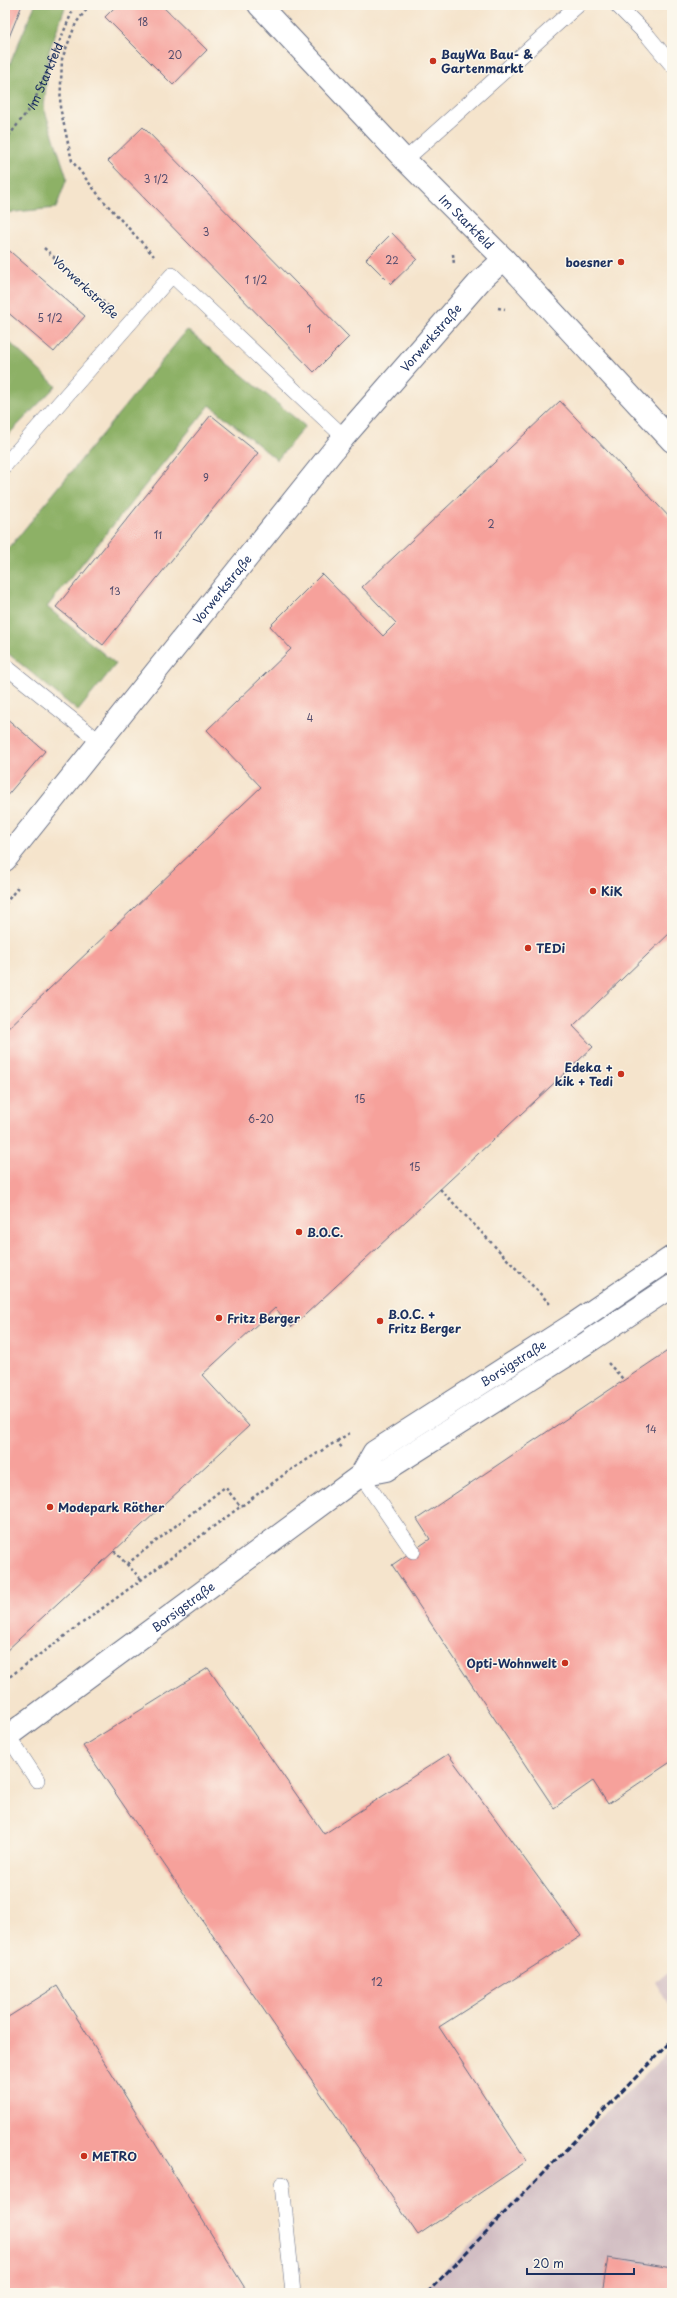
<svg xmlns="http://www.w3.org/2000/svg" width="677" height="2298" font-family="'Playpen Sans',sans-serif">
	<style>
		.industrial { fill: #d2bec3 }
		.forest { fill: #8db166; stroke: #547062 }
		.building { fill: #f6a19b }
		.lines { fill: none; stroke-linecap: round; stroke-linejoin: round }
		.service-casing { stroke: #676e84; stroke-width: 16 }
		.minor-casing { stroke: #676e84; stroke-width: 24 }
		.secondary-casing { stroke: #676e84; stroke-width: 24 }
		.path { stroke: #676e84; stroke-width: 2.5; stroke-dasharray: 3 3; stroke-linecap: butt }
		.service { stroke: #fff; stroke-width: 15 }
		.minor { stroke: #fff; stroke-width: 22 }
		.secondary { stroke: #fff; stroke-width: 22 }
		.rail { stroke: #1b2f5e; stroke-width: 3; stroke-dasharray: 6 3; stroke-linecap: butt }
		.poi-dot { fill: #c8321e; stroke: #fbf7ec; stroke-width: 1.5 }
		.labels { text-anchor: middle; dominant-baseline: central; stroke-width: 3; stroke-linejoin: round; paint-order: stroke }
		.number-label { font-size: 10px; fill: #524c6d }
		.poi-label { font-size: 12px; font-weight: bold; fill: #1b2f5e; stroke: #fbf7ec; text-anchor: start }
		.street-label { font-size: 12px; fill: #1b2f5e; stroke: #fbf7ec }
	</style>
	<rect width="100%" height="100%" fill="#fbf7ec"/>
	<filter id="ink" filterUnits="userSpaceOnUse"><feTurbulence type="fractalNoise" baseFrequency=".025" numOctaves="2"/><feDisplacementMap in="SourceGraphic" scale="8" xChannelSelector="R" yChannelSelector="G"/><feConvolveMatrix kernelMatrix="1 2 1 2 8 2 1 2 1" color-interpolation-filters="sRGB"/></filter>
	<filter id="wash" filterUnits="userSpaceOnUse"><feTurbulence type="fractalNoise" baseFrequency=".012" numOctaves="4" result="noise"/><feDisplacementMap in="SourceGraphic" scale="16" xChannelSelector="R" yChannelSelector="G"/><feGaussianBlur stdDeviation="0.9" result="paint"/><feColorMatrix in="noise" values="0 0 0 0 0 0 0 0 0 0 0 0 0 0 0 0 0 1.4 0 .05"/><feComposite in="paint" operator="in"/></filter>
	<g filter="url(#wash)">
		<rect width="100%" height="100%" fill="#f5e4cc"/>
		<g class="industrial">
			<polygon points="672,1968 672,2011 655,1982"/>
			<polygon points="672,2048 672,2293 421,2293"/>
		</g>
		<g class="forest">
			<polygon points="35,5 66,5 49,51 44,108 67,178 56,208 5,213 5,75"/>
			<polygon points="187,330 305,426 277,460 210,405 47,607 116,664 78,711 5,651 5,553"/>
			<polygon points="5,338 56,386 5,438"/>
		</g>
		<g id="blocks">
			<g class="building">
				<polygon points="5,5 22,5 5,47"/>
				<polygon points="117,5 161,5 207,50 173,85 105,17"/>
				<polygon points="143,127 349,337 314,372 108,161"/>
				<polygon points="392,233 417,259 391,284 366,259"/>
				<polygon points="5,247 85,316 54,352 5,310"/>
				<polygon points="560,401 672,520 672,931 573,1026 593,1047 292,1327 275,1308 202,1375 249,1426 5,1652 5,1031 261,787 207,730 291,649 270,626 322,574 383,636 396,623 362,587"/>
				<polygon points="211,415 258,453 103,645 56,607"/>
				<polygon points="5,717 45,751 5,798"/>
				<polygon points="672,1348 672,1761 608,1804 593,1781 554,1808 392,1565 430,1539 417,1519"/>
				<polygon points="208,1668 324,1834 448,1754 581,1936 439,2027 527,2161 418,2235 83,1746"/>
				<polygon points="57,1986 248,2293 5,2293 5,2019"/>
				<polygon points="608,2258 672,2268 672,2293 602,2293"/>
			</g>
		</g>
	</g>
	<g filter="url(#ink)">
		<use href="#blocks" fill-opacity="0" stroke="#676e84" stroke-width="1"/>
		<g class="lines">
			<g class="service-casing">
				<g id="service">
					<polyline points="617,5 648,36 672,65"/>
					<polyline points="405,160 578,5"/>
					<polyline points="5,465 172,275 344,437"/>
					<polyline points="5,666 100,742"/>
					<polyline points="361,1475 413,1551"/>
					<polyline points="8,1736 37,1780"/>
					<polyline points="282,2184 293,2293"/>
				</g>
			</g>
			<g class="minor-casing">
				<g id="minor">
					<path id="s2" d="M5 860 344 437 480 281 504 259"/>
					<polyline points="361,1475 386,1470 588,1342 672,1286"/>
					<path id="s3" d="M5 1738 361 1475 374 1452 572 1325 672 1257"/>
				</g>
			</g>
			<g class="secondary-casing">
				<g id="secondary">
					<path id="s4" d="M259 5 405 160 504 259 672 441"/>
				</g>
			</g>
			<g class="path">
				<polyline points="90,5 76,23 62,59 60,107 72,161 101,198 154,256"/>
				<path id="s1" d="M5 141 33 104 75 5"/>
				<polyline points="44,248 109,307"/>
				<polyline points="453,254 454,265"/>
				<polyline points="498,308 505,309"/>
				<polyline points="5,904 18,887"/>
				<polyline points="440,1189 550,1304"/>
				<polyline points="608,1363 624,1380"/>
				<polyline points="337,1441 350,1433"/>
				<polyline points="114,1551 142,1580"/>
				<polyline points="127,1564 225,1487 241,1507"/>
				<polyline points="5,1680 289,1471 337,1441 342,1448"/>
			</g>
			<use href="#service" class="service"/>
			<use href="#minor" class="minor"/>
			<use href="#secondary" class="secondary"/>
			<polyline class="rail" points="427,2293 672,2040"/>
		</g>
	</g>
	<g class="poi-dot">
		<circle cx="433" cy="61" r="4"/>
		<circle cx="621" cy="262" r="4"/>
		<circle cx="593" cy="891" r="4"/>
		<circle cx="528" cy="948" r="4"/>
		<circle cx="621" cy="1074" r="4"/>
		<circle cx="299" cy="1232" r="4"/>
		<circle cx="219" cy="1318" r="4"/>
		<circle cx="380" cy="1321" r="4"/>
		<circle cx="50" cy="1507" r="4"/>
		<circle cx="565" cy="1663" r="4"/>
		<circle cx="84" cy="2156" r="4"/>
	</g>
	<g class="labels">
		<g class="number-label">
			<text x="143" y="21">18</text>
			<text x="175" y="54">20</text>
			<text x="156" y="178">3 1/2</text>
			<text x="206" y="231">3</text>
			<text x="392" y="259">22</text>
			<text x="256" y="279">1 1/2</text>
			<text x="50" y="317">5 1/2</text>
			<text x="309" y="328">1</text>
			<text x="206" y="477">9</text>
			<text x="491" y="523">2</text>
			<text x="158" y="534">11</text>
			<text x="115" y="590">13</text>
			<text x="310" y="717">4</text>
			<text x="360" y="1098">15</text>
			<text x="261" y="1118">6-20</text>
			<text x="415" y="1166">15</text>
			<text x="651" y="1428">14</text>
			<text x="377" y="1981">12</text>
		</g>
		<g class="poi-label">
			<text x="441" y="54">BayWa Bau- &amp;<tspan x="441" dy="14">Gartenmarkt</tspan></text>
			<text x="613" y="262" text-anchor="end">boesner</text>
			<text x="601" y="891">KiK</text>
			<text x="536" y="948">TEDi</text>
			<text x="613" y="1067" text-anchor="end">Edeka +<tspan x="613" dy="14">kik + Tedi</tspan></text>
			<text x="307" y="1232">B.O.C.</text>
			<text x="388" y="1314">B.O.C. +<tspan x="388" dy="14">Fritz Berger</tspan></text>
			<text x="227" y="1318">Fritz Berger</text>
			<text x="58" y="1507">Modepark Röther</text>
			<text x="557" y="1663" text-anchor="end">Opti-Wohnwelt</text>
			<text x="92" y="2156">METRO</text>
		</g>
		<g class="street-label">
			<text stroke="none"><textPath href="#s1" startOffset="77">Im Starkfeld</textPath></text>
			<text stroke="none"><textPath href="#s4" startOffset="300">Im Starkfeld</textPath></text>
			<text transform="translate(86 287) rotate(43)">Vorwerkstraße</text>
			<text stroke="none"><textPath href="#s2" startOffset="674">Vorwerkstraße</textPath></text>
			<text stroke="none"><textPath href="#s2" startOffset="347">Vorwerkstraße</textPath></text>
			<text stroke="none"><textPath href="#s3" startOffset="634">Borsigstraße</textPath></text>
			<text stroke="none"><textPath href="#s3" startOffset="221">Borsigstraße</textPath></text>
		</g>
	</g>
	<rect width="677" height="2298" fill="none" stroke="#fbf7ec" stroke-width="20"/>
	<path d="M527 2268v6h107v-6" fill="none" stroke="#1b2f5e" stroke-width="2"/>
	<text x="533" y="2268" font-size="12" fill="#1b2f5e" stroke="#fbf7ec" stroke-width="3" paint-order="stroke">20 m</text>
</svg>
